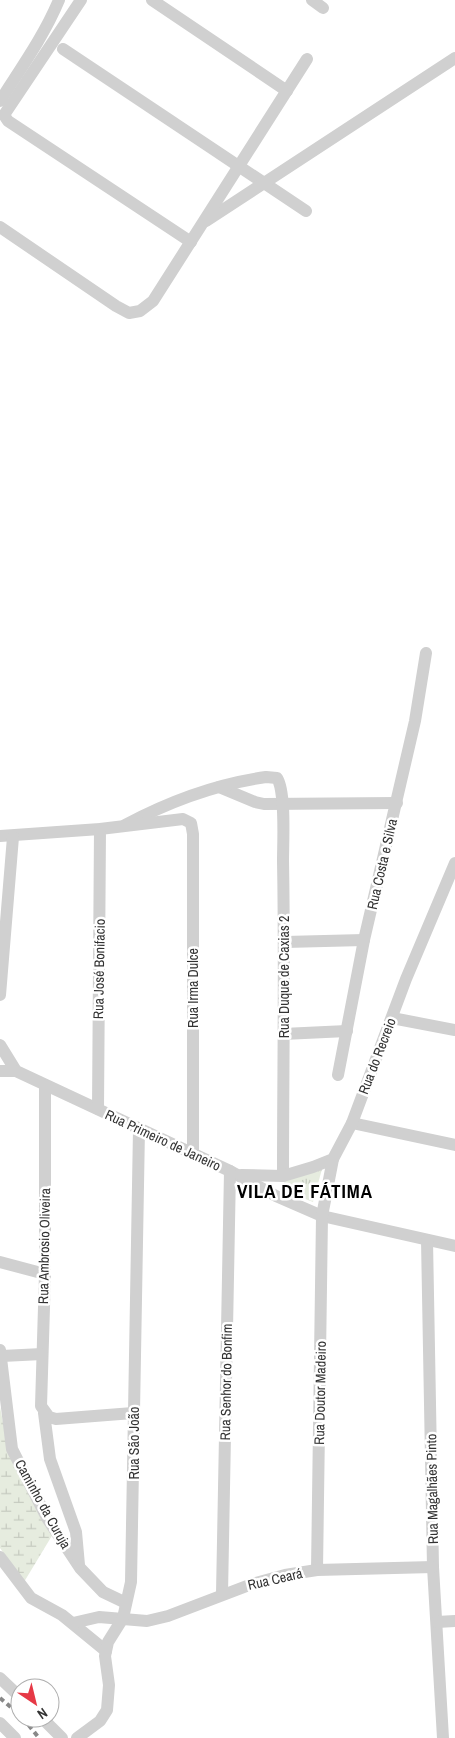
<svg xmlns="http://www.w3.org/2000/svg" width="455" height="1738" font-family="'Archivo Narrow',sans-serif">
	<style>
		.grass { fill: url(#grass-tufts) }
		.wetland { fill: url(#wetland-marsh) }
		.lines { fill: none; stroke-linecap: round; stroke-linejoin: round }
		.minor { stroke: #d0d0d0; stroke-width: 12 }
		.rail { stroke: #888; stroke-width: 4; stroke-dasharray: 5 4; stroke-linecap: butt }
		.labels { text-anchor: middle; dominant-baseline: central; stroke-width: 5; stroke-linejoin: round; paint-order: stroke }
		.street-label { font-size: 14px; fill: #333; stroke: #fff }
		.district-label { font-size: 19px; font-weight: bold; letter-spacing: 1px; fill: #000; stroke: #fff }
	</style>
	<defs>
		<pattern id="grass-tufts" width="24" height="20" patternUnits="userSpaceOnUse" patternTransform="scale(1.25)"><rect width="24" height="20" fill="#e6ecdf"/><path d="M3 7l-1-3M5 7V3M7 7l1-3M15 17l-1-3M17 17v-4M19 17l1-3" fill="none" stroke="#c6cbc0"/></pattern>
		<pattern id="wetland-marsh" width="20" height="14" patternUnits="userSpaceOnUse" patternTransform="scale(1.25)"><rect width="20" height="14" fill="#e6ecdf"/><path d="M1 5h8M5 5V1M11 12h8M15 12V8" fill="none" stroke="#c6cbc0"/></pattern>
	</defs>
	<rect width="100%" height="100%" fill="#fff"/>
	<polygon class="grass" points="322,1169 313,1202 285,1191 284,1179"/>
	<polygon class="wetland" points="0,1407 9,1452 53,1534 24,1582 0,1548"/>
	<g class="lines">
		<g class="minor">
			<polyline points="81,0 4,115 8,121 191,242"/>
			<polyline points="152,0 287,91"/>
			<polyline points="312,0 323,8"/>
			<polyline points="63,49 306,211"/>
			<path d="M0 101C21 68 44 36 59 0"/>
			<polyline points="206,221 455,58"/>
			<polyline points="0,227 116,306 129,313 140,311 153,301 307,59"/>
			<polyline points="219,787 255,802 264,804 397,803"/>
			<path d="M125 825C170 801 216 784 266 777L277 778C286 792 283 842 283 861 285 966 283 1071 283 1176"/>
			<polyline points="0,836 100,829 183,819 191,823 193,834 193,1154"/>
			<polyline points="285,942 364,940"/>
			<polyline points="0,995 13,837"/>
			<polyline points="392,1018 455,1030"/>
			<polyline points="283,1034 347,1031"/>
			<polyline points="0,1045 16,1071 230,1171 276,1196 322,1216 455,1246"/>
			<polyline points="0,1071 16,1071"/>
			<polyline points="338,1075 364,940 415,721 426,653"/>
			<polyline points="45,1085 45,1274 41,1406 49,1417 56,1419 133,1413"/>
			<polyline points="98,1109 100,829"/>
			<polyline points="352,1123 455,1145"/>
			<polyline points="241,1175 283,1176 313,1167 333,1159 352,1123 406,979 455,863"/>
			<polyline points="427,1240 433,1567 443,1738"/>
			<polyline points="0,1262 45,1274"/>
			<polyline points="0,1350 12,1449 47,1518 80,1568 103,1592 126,1603"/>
			<polyline points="2,1356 42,1354"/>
			<polyline points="44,1413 50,1459 76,1532 79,1565"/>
			<polyline points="0,1557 31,1598 62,1615 106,1651"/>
			<polyline points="317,1570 322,1216 333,1159"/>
			<polyline points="222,1594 230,1171"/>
			<polyline points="437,1622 455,1621"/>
			<polyline points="73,1623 99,1617 147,1621 168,1616 252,1584 285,1575 317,1570 433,1567"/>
			<polyline points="0,1678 20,1697"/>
			<polyline points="42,1718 62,1738"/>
			<polyline points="0,1723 15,1738"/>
			<polyline points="77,1738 100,1721 107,1710 109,1685 105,1656 108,1642 123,1618 131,1582 139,1129"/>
		</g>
		<g class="rail">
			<polyline points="0,1698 20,1715"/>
			<polyline points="23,1718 39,1738"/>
		</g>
	</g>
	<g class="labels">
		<g class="street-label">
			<text transform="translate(382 864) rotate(-77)">Rua Costa e Silva</text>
			<text transform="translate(99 969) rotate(-89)">Rua José Bonifacio</text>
			<text transform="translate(284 977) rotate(-90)">Rua Duque de Caxias 2</text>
			<text transform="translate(193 988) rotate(-90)">Rua Irma Dulce</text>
			<text transform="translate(377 1056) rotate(-69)">Rua do Recreio</text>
			<text transform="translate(163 1140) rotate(25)">Rua Primeiro de Janeiro</text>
			<text transform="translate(44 1246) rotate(-89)">Rua Ambrosio Oliveira</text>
			<text transform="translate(226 1382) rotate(-89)">Rua Senhor do Bonfim</text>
			<text transform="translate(320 1393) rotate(-89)">Rua Doutor Madeiro</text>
			<text transform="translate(134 1443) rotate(-90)">Rua São João</text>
			<text transform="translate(432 1489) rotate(-91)">Rua Magalhães Pinto</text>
			<text transform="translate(43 1504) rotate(61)">Caminho da Curuja</text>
			<text transform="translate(275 1579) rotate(-13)">Rua Ceará</text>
		</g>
		<g class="district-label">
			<text x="305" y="1191">VILA DE FÁTIMA</text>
		</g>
	</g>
	<g transform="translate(35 1703) rotate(145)"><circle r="24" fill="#ffffff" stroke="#adadad"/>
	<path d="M0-4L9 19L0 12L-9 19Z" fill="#e63946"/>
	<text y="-8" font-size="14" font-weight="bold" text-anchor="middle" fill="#333333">N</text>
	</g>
</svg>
